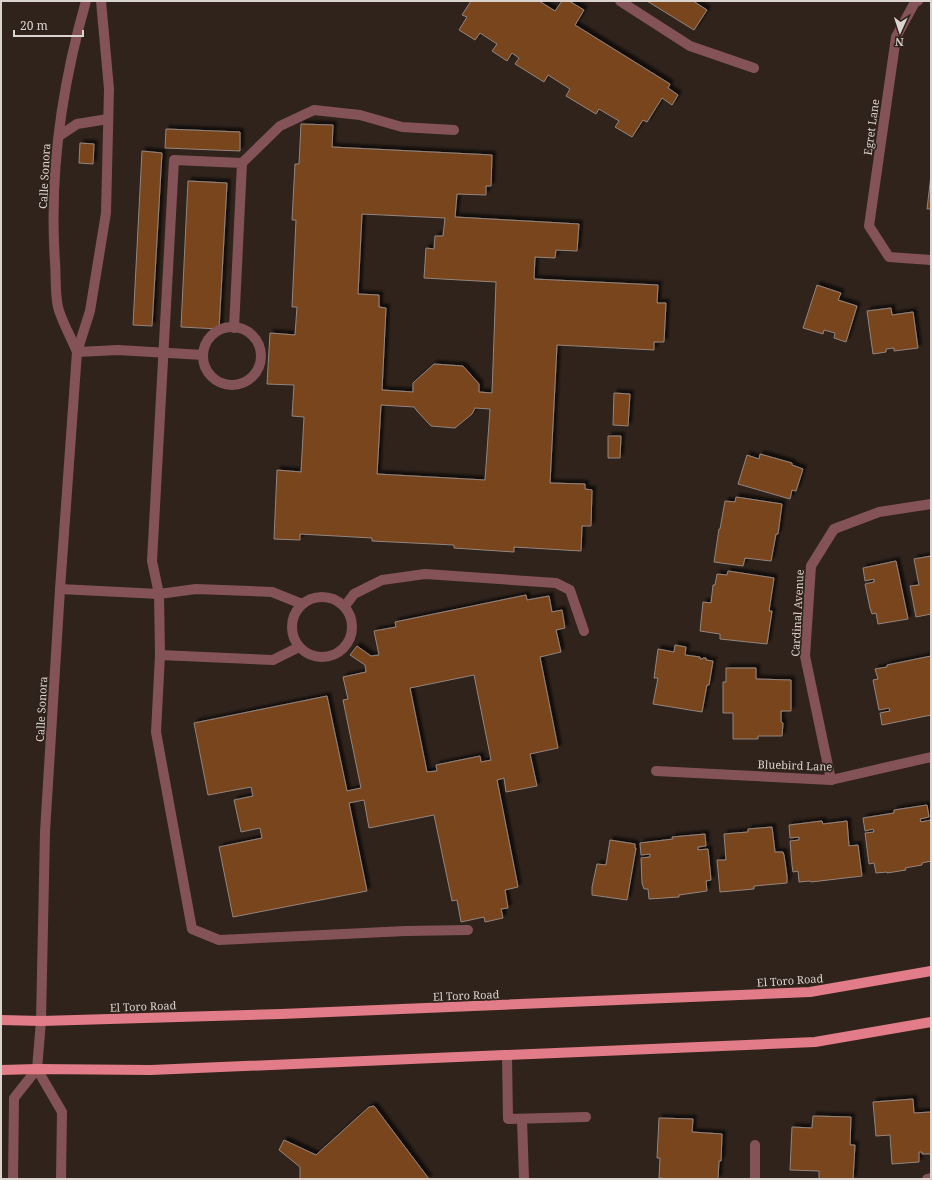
<svg xmlns="http://www.w3.org/2000/svg" width="932" height="1180" font-family="'Noto Serif',serif">
	<style>
		.building { fill: #78441e; stroke: #94857c; fill-rule: evenodd; filter: url(#shadow) }
		.lines { fill: none; stroke-linecap: round; stroke-linejoin: round }
		.service { stroke: #845357; stroke-width: 10 }
		.minor { stroke: #845357; stroke-width: 10 }
		.tertiary { stroke: #845357; stroke-width: 10 }
		.primary { stroke: #e27c88; stroke-width: 10 }
		.labels { text-anchor: middle; dominant-baseline: central; stroke-width: 3.5; stroke-linejoin: round; paint-order: stroke }
		.street-label { font-size: 11px; fill: #dbd3ce; stroke: #2f231c }
	</style>
	<defs>
		<filter id="shadow"><feDropShadow dx="3.5" dy="-3.5" stdDeviation="1" flood-color="#0009"/></filter>
	</defs>
	<rect width="100%" height="100%" fill="#2f231c"/>
	<g class="building">
		<polygon points="471,1 539,1 555,11 562,1 569,1 584,10 575,25 670,84 668,88 678,95 672,105 662,98 647,122 643,120 632,137 615,127 619,121 599,109 596,114 566,96 570,89 548,75 544,82 515,64 519,58 512,53 507,61 492,51 497,44 480,33 475,40 459,30 467,17 462,15"/>
		<polygon points="647,1 693,1 707,10 694,30"/>
		<path d="M301 124 333 125 332 147 492 155 491 186H486V195L457 194 455 217 579 224 577 251 556 250 555 258 535 257 534 279 658 285 657 303H666L664 342H654V350L557 345 550 483 585 484V489L592 490 591 526H582L581 551 514 547V552L454 548V545L372 541V538L300 534V540L274 539 277 470 301 472 304 417 292 416 294 385 267 384 270 333 295 335 297 307H292L296 220H292L295 164H299ZM362 214 445 218 443 236H435L434 249 426 248 424 278 496 282 492 393 479 392V384L463 366 434 364 413 383V392L382 390 386 308 379 307V295L358 294ZM381 405 414 407 417 411 431 426 455 428 472 414 475 408 490 409 485 480 377 474Z"/>
		<polygon points="166,129 240,132 240,151 165,148"/>
		<polygon points="80,143 94,144 93,164 79,163"/>
		<polygon points="142,151 162,153 152,326 133,325"/>
		<polygon points="931,175 931,209 927,209"/>
		<polygon points="188,181 227,183 219,329 181,327"/>
		<polygon points="817,285 841,293 838,300 857,306 846,342 834,338 835,333 824,330 823,334 803,328"/>
		<polygon points="891,308 892,315 913,312 918,348 894,351 894,348 886,349 886,352 873,354 867,311"/>
		<polygon points="614,393 630,394 628,426 613,425"/>
		<polygon points="608,436 621,436 620,458 608,458"/>
		<polygon points="760,454 792,463 792,465 803,469 796,491 792,490 790,499 738,484 747,455 759,459"/>
		<polygon points="736,497 782,504 778,534 776,534 771,561 745,558 743,566 714,562 719,529 720,529 725,501 735,502"/>
		<polygon points="931,556 931,614 916,617 910,586 919,585 914,559"/>
		<polygon points="896,561 908,619 878,624 876,613 872,614 870,608 865,584 874,582 874,579 865,581 863,568"/>
		<polygon points="728,571 774,578 769,611 772,611 767,644 720,639 720,634 700,631 703,602 711,603 713,585 715,585 717,574 727,575"/>
		<path d="M526 595 527 600 549 596 552 612 562 610 565 628 556 630 561 652 540 657 558 748 530 754 537 786 506 792 504 778 497 780 518 887 505 890 508 908 501 909 503 918 485 922 484 917 461 922 457 900 452 901 434 815 369 828 364 800 349 803 367 891 233 917 219 847 262 838 260 828 241 832 234 800 253 796 251 787 208 795 194 723 327 696 347 791 361 788 343 700 348 699 343 677 366 672 365 665 350 655 357 646 371 656 379 655 374 631 396 627 395 622ZM474 675 491 760 481 762 480 756 436 765 437 771 427 772 410 688Z"/>
		<polygon points="675,645 686,647 685,655 700,657 700,659 702,659 703,658 706,658 706,660 713,661 709,685 707,685 706,690 702,712 653,704 658,678 654,678 658,649 674,652"/>
		<polygon points="931,656 931,715 882,725 880,713 890,711 889,708 879,710 873,680 878,679 875,669 887,667 887,665"/>
		<polygon points="726,668 756,668 756,679 791,680 791,711 781,711 781,722 783,723 782,736 758,736 758,739 733,739 733,713 723,713 723,682 726,682"/>
		<polygon points="927,805 929,817 920,819 921,822 931,820 931,861 922,863 922,865 905,868 906,870 887,873 887,872 876,873 874,863 869,864 865,833 874,832 873,829 865,831 863,818 894,813 894,810"/>
		<polygon points="822,821 823,824 847,821 849,846 858,845 862,876 811,882 810,881 799,882 798,871 793,872 792,865 790,841 799,840 799,837 790,838 789,825"/>
		<polygon points="772,827 775,852 783,852 784,855 787,876 787,883 754,886 754,889 720,892 717,860 726,860 724,834 748,832 748,829"/>
		<polygon points="705,834 706,846 698,847 698,850 708,849 711,880 706,881 707,891 679,895 679,897 649,899 648,889 644,889 642,883 641,858 650,857 650,854 641,855 640,843 673,839 672,837"/>
		<polygon points="610,840 635,844 635,848 636,848 627,900 592,895 592,887 597,864 606,865"/>
		<polygon points="913,1099 914,1113 931,1112 931,1154 922,1154 922,1152 919,1152 919,1162 892,1164 890,1135 876,1136 873,1102"/>
		<polygon points="374,1106 429,1179 300,1179 300,1167 279,1150 284,1140 316,1155 369,1107"/>
		<polygon points="813,1116 851,1117 850,1145 855,1145 853,1179 819,1179 819,1171 790,1170 792,1127 812,1128"/>
		<polygon points="659,1118 693,1119 692,1132 722,1134 721,1161 719,1161 718,1179 671,1179 659,1178 660,1158 657,1158"/>
	</g>
	<g class="lines">
		<g class="service">
			<polyline points="620,1 690,46 754,68"/>
			<polyline points="242,163 280,126 314,110 360,115 402,127 454,130"/>
			<circle cx="232" cy="356" r="29"/>
			<polyline points="77,352 118,350 203,355"/>
			<polyline points="60,589 159,594 196,589 272,592 302,604"/>
			<circle cx="322" cy="627" r="30"/>
			<polyline points="345,606 354,594 382,580 425,574 556,583 570,590 584,631"/>
			<polyline points="299,647 273,660 160,655 156,732 192,929 219,940 406,931 468,930"/>
			<polyline points="160,655 159,594 152,561 174,160 242,163 234,328"/>
			<polyline points="507,1056 508,1119 586,1117"/>
			<polyline points="522,1119 524,1179"/>
		</g>
		<g class="minor">
			<polyline points="918,1 915,2 896,37 869,226 889,257 931,260"/>
			<polyline points="656,771 831,780 931,757"/>
			<polyline points="831,780 805,656 811,566 834,529 879,512 931,504"/>
			<polyline points="755,1145 755,1179"/>
			<polyline points="13,1179 14,1098 37,1069 62,1112 61,1179"/>
			<polyline points="927,1179 931,1178"/>
		</g>
		<g class="tertiary">
			<polyline points="59,136 77,124 108,119"/>
			<path d="M77 352C72 339 61 320 58 307 55 295 56 275 55 262 49 174 62 85 86 1"/>
			<polyline points="37,1069 41,1021 45,832 60,589 77,352 90,311 106,213 109,89 101,1"/>
		</g>
		<g class="primary">
			<polyline points="1,1020 41,1021 281,1014 810,992 931,971"/>
			<polyline points="1,1070 37,1069 151,1070 815,1042 931,1022"/>
		</g>
	</g>
	<g class="labels">
		<g class="street-label">
			<text transform="translate(871 127) rotate(-82)">Egret Lane</text>
			<text transform="translate(44 176) rotate(-87)">Calle Sonora</text>
			<text transform="translate(797 613) rotate(-87)">Cardinal Avenue</text>
			<text transform="translate(41 709) rotate(-87)">Calle Sonora</text>
			<text transform="translate(795 765) rotate(2)">Bluebird Lane</text>
			<text transform="translate(790 980) rotate(-4)">El Toro Road</text>
			<text transform="translate(466 995) rotate(-2)">El Toro Road</text>
			<text transform="translate(143 1006) rotate(-2)">El Toro Road</text>
		</g>
	</g>
	<rect width="932" height="1180" fill="none" stroke="#dbd3ce" stroke-width="4"/>
	<g transform="translate(900 32) rotate(183)" stroke="#2f231c" stroke-width="3" paint-order="stroke">
	<path d="M0-3L7 15L0 10L-7 15Z" fill="#dbd3ce"/>
	<text y="-6" font-size="11" font-weight="bold" text-anchor="middle" fill="#dbd3ce">N</text>
	</g>
	<path d="M14 30v6h69v-6" fill="none" stroke="#dbd3ce" stroke-width="2"/>
	<text x="20" y="30" font-size="12" fill="#dbd3ce" stroke="#2f231c" stroke-width="3" paint-order="stroke">20 m</text>
</svg>
